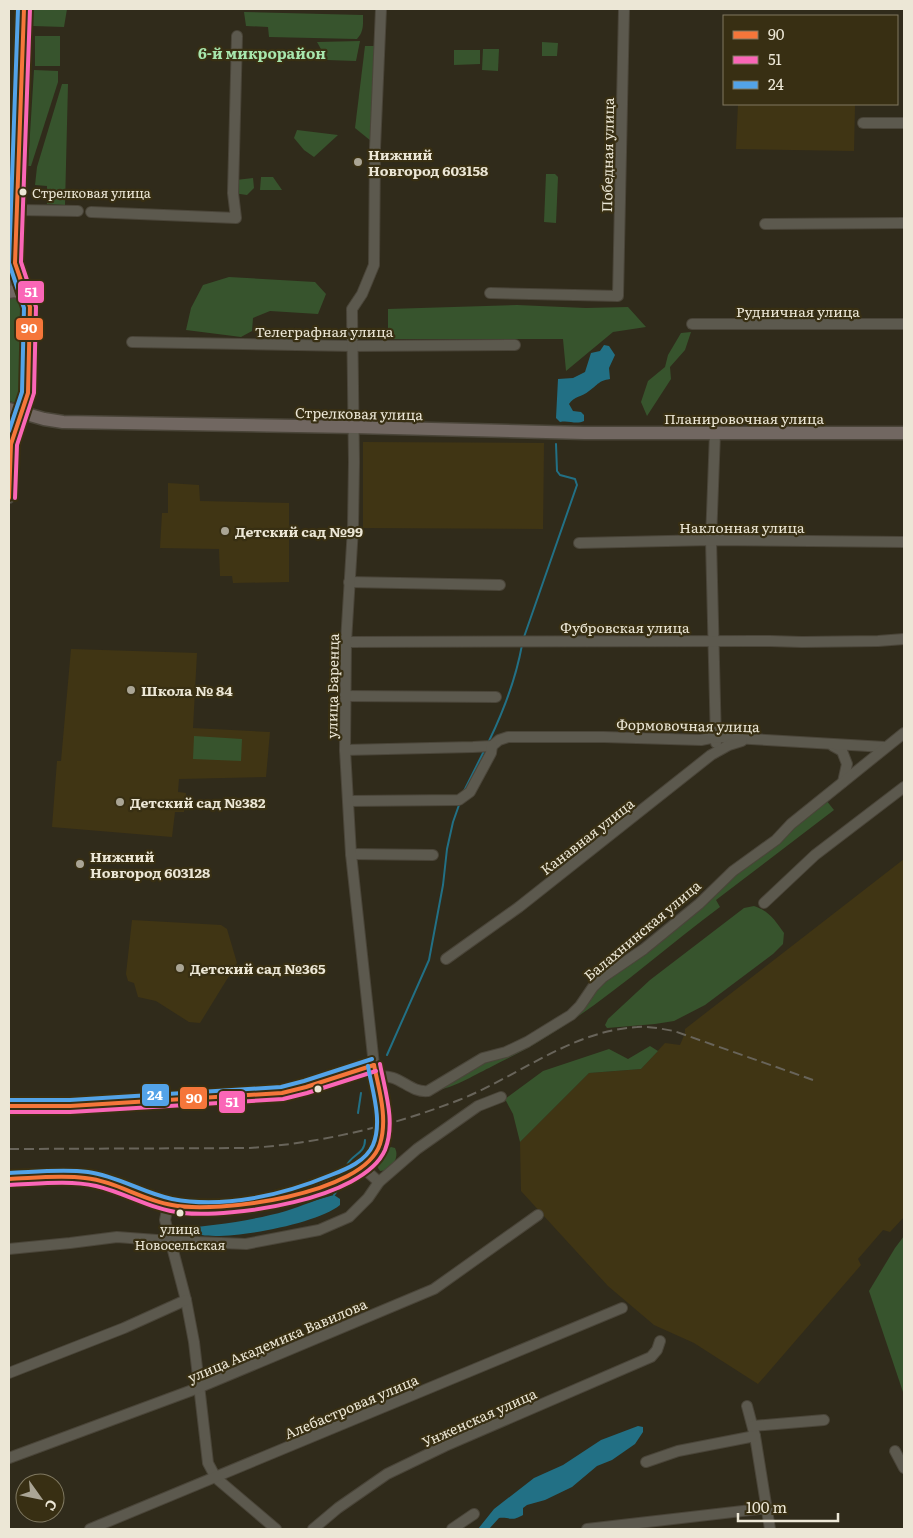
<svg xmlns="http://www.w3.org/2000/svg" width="913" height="1538" font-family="Literata,serif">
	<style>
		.built { fill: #403514 }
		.green { fill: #37542d }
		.water { fill: #227085 }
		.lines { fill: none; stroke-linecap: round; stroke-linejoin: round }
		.stream { stroke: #227085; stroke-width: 2 }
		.minor-casing { stroke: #4a4539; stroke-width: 12 }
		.major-casing { stroke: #4a4539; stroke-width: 15 }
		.minor { stroke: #5c594e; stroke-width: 10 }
		.major { stroke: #716761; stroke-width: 12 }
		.rail { stroke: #68645a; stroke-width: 2; stroke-dasharray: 10 5; stroke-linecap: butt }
		.bus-1-casing { stroke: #382f13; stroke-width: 8 }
		.bus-2-casing { stroke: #382f13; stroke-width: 8 }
		.bus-3-casing { stroke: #382f13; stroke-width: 8 }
		.bus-1 { stroke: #f5763a; stroke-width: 4 }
		.bus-2 { stroke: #fa66b7; stroke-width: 4 }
		.bus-3 { stroke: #53a3e8; stroke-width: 4 }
		.poi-dot { fill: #aaa595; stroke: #382f13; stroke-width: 2 }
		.bus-dot { fill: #ece7d6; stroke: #382f13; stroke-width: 2 }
		.labels { text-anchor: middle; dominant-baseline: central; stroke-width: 4.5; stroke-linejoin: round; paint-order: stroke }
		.bus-label { font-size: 13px; fill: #ece7d6; stroke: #382f13; text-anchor: start }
		.poi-label { font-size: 14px; font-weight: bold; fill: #ece7d6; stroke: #382f13; text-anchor: start }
		.street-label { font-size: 14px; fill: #ece7d6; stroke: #382f13 }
		.neighbourhood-label { font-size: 15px; font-weight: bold; fill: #a7e6ad; stroke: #382f13 }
		.line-badge { stroke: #382f13; stroke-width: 2 }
		.badge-label { font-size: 14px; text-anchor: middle; font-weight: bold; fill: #fff }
	</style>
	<rect width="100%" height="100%" fill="#302b1b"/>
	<g class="built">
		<polygon points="738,104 855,104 854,151 736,149"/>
		<polygon points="363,442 544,443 543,529 363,528"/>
		<polygon points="168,483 199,485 200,501 289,503 289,582 233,583 232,576 220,576 219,549 160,548 162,513 168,513"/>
		<polygon points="71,649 197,653 193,728 270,732 266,777 179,779 178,792 186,793 184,812 175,812 172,837 52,827 57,761 61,761"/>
		<polygon points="904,859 904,1217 890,1232 883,1230 858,1259 861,1265 758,1384 694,1343 654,1325 608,1286 521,1191 520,1142 589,1073 641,1069 665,1043 680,1045 685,1033 685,1029"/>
		<polygon points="132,920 221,925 227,929 237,963 200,1023 189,1022 156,1001 138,997 134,983 128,981 126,974"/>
	</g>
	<g class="green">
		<polygon points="33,9 67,9 64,27 33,26"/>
		<path d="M244 12 363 15C363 24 364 32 357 39L269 37 268 27 246 26Z"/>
		<rect x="35" y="36" width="25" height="30"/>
		<polygon points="360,41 356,61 327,60 317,42"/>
		<polygon points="542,42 558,43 557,56 542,56"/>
		<polygon points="365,46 375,46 371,141 355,128"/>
		<polygon points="483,49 499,49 498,71 482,70"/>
		<polygon points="454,50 480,50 480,64 454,65"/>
		<polygon points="34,70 58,71 58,82 31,166 28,166"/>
		<polygon points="62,84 68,84 65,205 47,204 47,186 35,185 37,167"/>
		<polygon points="297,130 338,135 314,157 304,150 294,138"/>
		<polygon points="546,174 555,174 558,177 556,223 544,222"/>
		<polygon points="261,177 273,177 282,190 260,190"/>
		<polygon points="253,178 254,188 247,195 233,193 236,180"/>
		<polygon points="229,277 315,282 326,294 318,314 270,311 253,318 252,331 241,337 186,330 191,308 203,285"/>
		<polygon points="17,296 25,303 25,392 20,401 16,403 9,401 9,299"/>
		<polygon points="517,305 586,308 628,307 646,327 613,332 566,371 563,339 388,339 388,309"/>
		<polygon points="691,332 685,350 670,367 671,379 647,416 641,402 648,381 665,367 668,355 681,333"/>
		<polygon points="194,736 242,739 241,761 193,759"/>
		<path d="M826 800 834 810 716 900 720 907C662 950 608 1000 546 1037 528 1049 508 1058 489 1068 474 1075 449 1091 433 1090L487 1059 544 1034 597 987Z"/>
		<path d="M754 906C769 911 775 920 784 933L783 944 773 954 705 1005 674 1021 655 1024 607 1028 605 1025 608 1019 650 980 744 908Z"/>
		<polygon points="650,1046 658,1051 641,1069 589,1073 520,1142 513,1114 505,1099 543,1071 609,1049 628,1059"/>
		<path d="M391 1147 395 1148C400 1158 391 1171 380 1171L378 1168C378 1159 383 1151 391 1147Z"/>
		<polygon points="904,1236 904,1395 869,1291 895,1248"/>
	</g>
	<g class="water">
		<path d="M604 345 609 346 615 355 609 368 610 379C598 381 599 384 589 391 582 397 574 396 569 404L573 411 581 412 584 415V421C576 425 569 420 560 422L556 418 558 379 573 378 585 372 591 353 600 351Z"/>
		<path d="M334 1195 340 1199V1205C317 1224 231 1240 202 1235 193 1234 184 1231 175 1229 211 1226 251 1221 286 1211 302 1206 317 1199 334 1195Z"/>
		<path d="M638 1426 643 1427V1432L635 1444 612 1460 597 1466 572 1487 545 1500 527 1505 523 1508V1515C511 1522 510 1517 499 1518L489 1529H478L494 1509 534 1478 563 1465 601 1440Z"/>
	</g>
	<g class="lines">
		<g class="stream">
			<polyline points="524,637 577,485 575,479 560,475 557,471 556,444"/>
			<path d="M489 741C504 710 516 678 522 645"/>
			<polyline points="464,791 484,751"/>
			<polyline points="387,1055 429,960 443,885 447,849 453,822 459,805"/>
			<polyline points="358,1113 361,1093"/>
			<path d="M347 1165C352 1154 365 1154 365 1140"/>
			<polyline points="334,1195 342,1184"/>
		</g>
		<g class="minor-casing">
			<g id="minor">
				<polyline points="24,9 15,263 26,297"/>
				<polyline points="863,123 904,123"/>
				<polyline points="18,210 78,211"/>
				<polyline points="91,212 236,218 233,193 237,36"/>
				<polyline points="765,224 904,223"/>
				<polyline points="9,282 15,264"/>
				<polyline points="490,293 618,296 624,9"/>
				<polyline points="692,324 904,324"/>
				<polyline points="132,342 352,346 515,345"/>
				<polyline points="9,429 11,444 9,498"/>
				<polyline points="715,433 711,540 716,743"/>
				<polyline points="12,441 21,413"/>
				<polyline points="579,543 711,540 904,542"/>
				<polyline points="349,582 500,585"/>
				<polyline points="346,642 770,641 802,642 878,641 904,639"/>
				<polyline points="345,696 496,697"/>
				<polyline points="833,746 842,751 847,764 843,782"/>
				<polyline points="345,750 473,747 492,746 499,740 508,737 604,737 701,740 716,737 885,747"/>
				<polyline points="348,801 459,800 470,792 491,753 492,746"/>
				<polyline points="351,854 433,855"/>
				<polyline points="764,903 815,855 904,787"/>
				<polyline points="446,959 519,907 711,755 729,745 742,741"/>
				<path d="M376 1077C400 1072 408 1093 428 1091L483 1058 506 1052 527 1042 571 1015 580 1006 593 987 603 977 644 949 699 904 733 871 776 840 791 824 904 733"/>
				<path d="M9 1106H70L282 1093C314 1087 343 1073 374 1065"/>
				<polyline points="362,1167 379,1182"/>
				<polyline points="9,1179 86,1178 168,1205 188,1208 224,1207 260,1203 299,1193 335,1180 362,1167 373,1157 380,1146 383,1125 374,1065 351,854 345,750 346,642 353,528 354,462 352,309 362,294 374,265 375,148 381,9"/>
				<polyline points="168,1205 165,1220 186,1300 194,1342 208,1463 216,1478 276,1529"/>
				<polyline points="9,1249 70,1243 117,1237 170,1241 246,1244 319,1230 349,1217 368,1198 379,1182 417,1149 478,1106 501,1097"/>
				<polyline points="9,1373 124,1328 186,1300"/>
				<polyline points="747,1406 755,1436 770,1529"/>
				<polyline points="753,1426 824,1420"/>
				<polyline points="895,1451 904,1468"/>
				<polyline points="9,1458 198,1388 434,1289 538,1215"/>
				<polyline points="646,1462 678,1451 755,1436"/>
				<polyline points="90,1529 622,1308"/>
				<polyline points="313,1529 338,1508 387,1474 445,1446 651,1357 657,1350 660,1341"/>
				<polyline points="452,1529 474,1514"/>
				<polyline points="587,1529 768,1508"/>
			</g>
		</g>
		<g class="major-casing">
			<g id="major">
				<path d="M9 292C21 289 26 296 30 307L28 393 21 413"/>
				<polyline points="9,409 44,419 63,422 354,427 584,433 904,433"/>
			</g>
		</g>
		<use href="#minor" class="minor"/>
		<use href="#major" class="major"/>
		<path class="rail" d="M9 1149 250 1148C322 1143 392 1126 459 1100 519 1076 571 1031 637 1027 649 1026 662 1029 674 1031L813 1080"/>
		<g class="bus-1-casing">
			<g id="bus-1">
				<polyline points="9,498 11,444 28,393 30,307 15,263 24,9"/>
				<polyline points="9,1106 70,1106 282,1093 306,1087 374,1065"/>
				<path d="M9 1179C34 1178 60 1175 85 1178 115 1181 142 1200 172 1205 217 1214 364 1195 380 1144 388 1118 379 1090 374 1065"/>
			</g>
		</g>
		<g class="bus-2-casing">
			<g id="bus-2">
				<polyline points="15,498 17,445 34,393 36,307 21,262 30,9"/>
				<polyline points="9,1112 70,1112 283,1099 307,1093 376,1071"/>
				<path d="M9 1185C37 1184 69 1180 96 1186 126 1193 152 1210 183 1213 231 1218 363 1200 385 1150 396 1123 385 1091 380 1064"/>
			</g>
		</g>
		<g class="bus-3-casing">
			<g id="bus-3">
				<polyline points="9,431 22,392 24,308 9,263 18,9"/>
				<polyline points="9,1100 70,1100 281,1087 304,1081 372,1059"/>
				<path d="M9 1173C35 1172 62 1169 88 1172 118 1176 143 1193 172 1199 224 1209 283 1195 331 1175 347 1169 366 1161 373 1145 383 1121 372 1090 368 1066"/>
			</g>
		</g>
		<use href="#bus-1" class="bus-1"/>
		<use href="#bus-2" class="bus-2"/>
		<use href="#bus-3" class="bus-3"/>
	</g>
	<g class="poi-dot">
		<circle cx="358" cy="162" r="5"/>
		<circle cx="225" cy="531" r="5"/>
		<circle cx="131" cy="690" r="5"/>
		<circle cx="120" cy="802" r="5"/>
		<circle cx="80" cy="864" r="5"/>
		<circle cx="180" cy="968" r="5"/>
	</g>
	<g class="bus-dot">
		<circle cx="23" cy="192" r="4.5"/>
		<circle cx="318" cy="1089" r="4.5"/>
		<circle cx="180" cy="1213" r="4.5"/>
	</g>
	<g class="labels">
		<g class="bus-label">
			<text x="32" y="192">Стрелковая улица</text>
			<text x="180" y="1228" text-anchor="middle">улица<tspan x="180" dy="16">Новосельская</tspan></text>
		</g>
		<g class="poi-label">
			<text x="368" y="154">Нижний<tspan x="368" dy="16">Новгород 603158</tspan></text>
			<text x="235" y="531">Детский сад №99</text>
			<text x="141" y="690">Школа № 84</text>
			<text x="130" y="802">Детский сад №382</text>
			<text x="90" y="856">Нижний<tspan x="90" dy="16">Новгород 603128</tspan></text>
			<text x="190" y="968">Детский сад №365</text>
		</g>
		<g class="street-label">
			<text transform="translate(607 155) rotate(-89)">Победная улица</text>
			<text x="798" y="311">Рудничная улица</text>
			<text x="324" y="331">Телеграфная улица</text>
			<text transform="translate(359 413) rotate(1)">Стрелковая улица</text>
			<text x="744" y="418">Планировочная улица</text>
			<text x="742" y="527">Наклонная улица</text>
			<text x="625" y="627">Фубровская улица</text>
			<text transform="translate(332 686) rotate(-89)">улица Баренца</text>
			<text transform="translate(688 725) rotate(1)">Формовочная улица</text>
			<text transform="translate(587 836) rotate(-38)">Канавная улица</text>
			<text transform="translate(642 930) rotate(-40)">Балахнинская улица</text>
			<text transform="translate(277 1340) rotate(-23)">улица Академика Вавилова</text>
			<text transform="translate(351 1406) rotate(-23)">Алебастровая улица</text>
			<text transform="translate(479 1417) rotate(-24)">Унженская улица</text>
		</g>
		<g class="neighbourhood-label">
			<text x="262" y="52">6-й микрорайон</text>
		</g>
	</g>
	<g class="line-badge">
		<rect x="17" y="280" width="28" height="24" rx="5" fill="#fa66b7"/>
		<rect x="15" y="317" width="29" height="24" rx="5" fill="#f5763a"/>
		<rect x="141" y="1083" width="29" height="24" rx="5" fill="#53a3e8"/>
		<rect x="179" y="1086" width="29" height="24" rx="5" fill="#f5763a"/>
		<rect x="218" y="1090" width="28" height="24" rx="5" fill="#fa66b7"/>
	</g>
	<g class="badge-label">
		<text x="31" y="297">51</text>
		<text x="29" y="333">90</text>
		<text x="155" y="1100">24</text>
		<text x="194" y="1103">90</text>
		<text x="232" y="1107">51</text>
	</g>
	<rect width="913" height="1538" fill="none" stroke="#ece7d6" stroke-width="20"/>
	<rect x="723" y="15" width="175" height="90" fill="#382f13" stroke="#807961"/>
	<rect x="733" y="31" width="25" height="8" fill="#f5763a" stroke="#807961"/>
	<text x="768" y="40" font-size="15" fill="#ece7d6">90</text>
	<rect x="733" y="56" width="25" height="8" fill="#fa66b7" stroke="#807961"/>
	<text x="768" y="65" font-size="15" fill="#ece7d6">51</text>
	<rect x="733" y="81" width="25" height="8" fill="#53a3e8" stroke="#807961"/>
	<text x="768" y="90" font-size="15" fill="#ece7d6">24</text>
	<g transform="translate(40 1498) rotate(123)"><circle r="24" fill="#382f13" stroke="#807961"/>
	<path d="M0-4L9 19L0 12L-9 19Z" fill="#aaa595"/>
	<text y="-8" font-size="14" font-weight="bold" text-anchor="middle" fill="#ece7d6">С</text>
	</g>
	<path d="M738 1513v8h100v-8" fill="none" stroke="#ece7d6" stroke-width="2.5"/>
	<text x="746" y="1513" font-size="15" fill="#ece7d6" stroke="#382f13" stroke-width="4" paint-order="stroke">100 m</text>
</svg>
